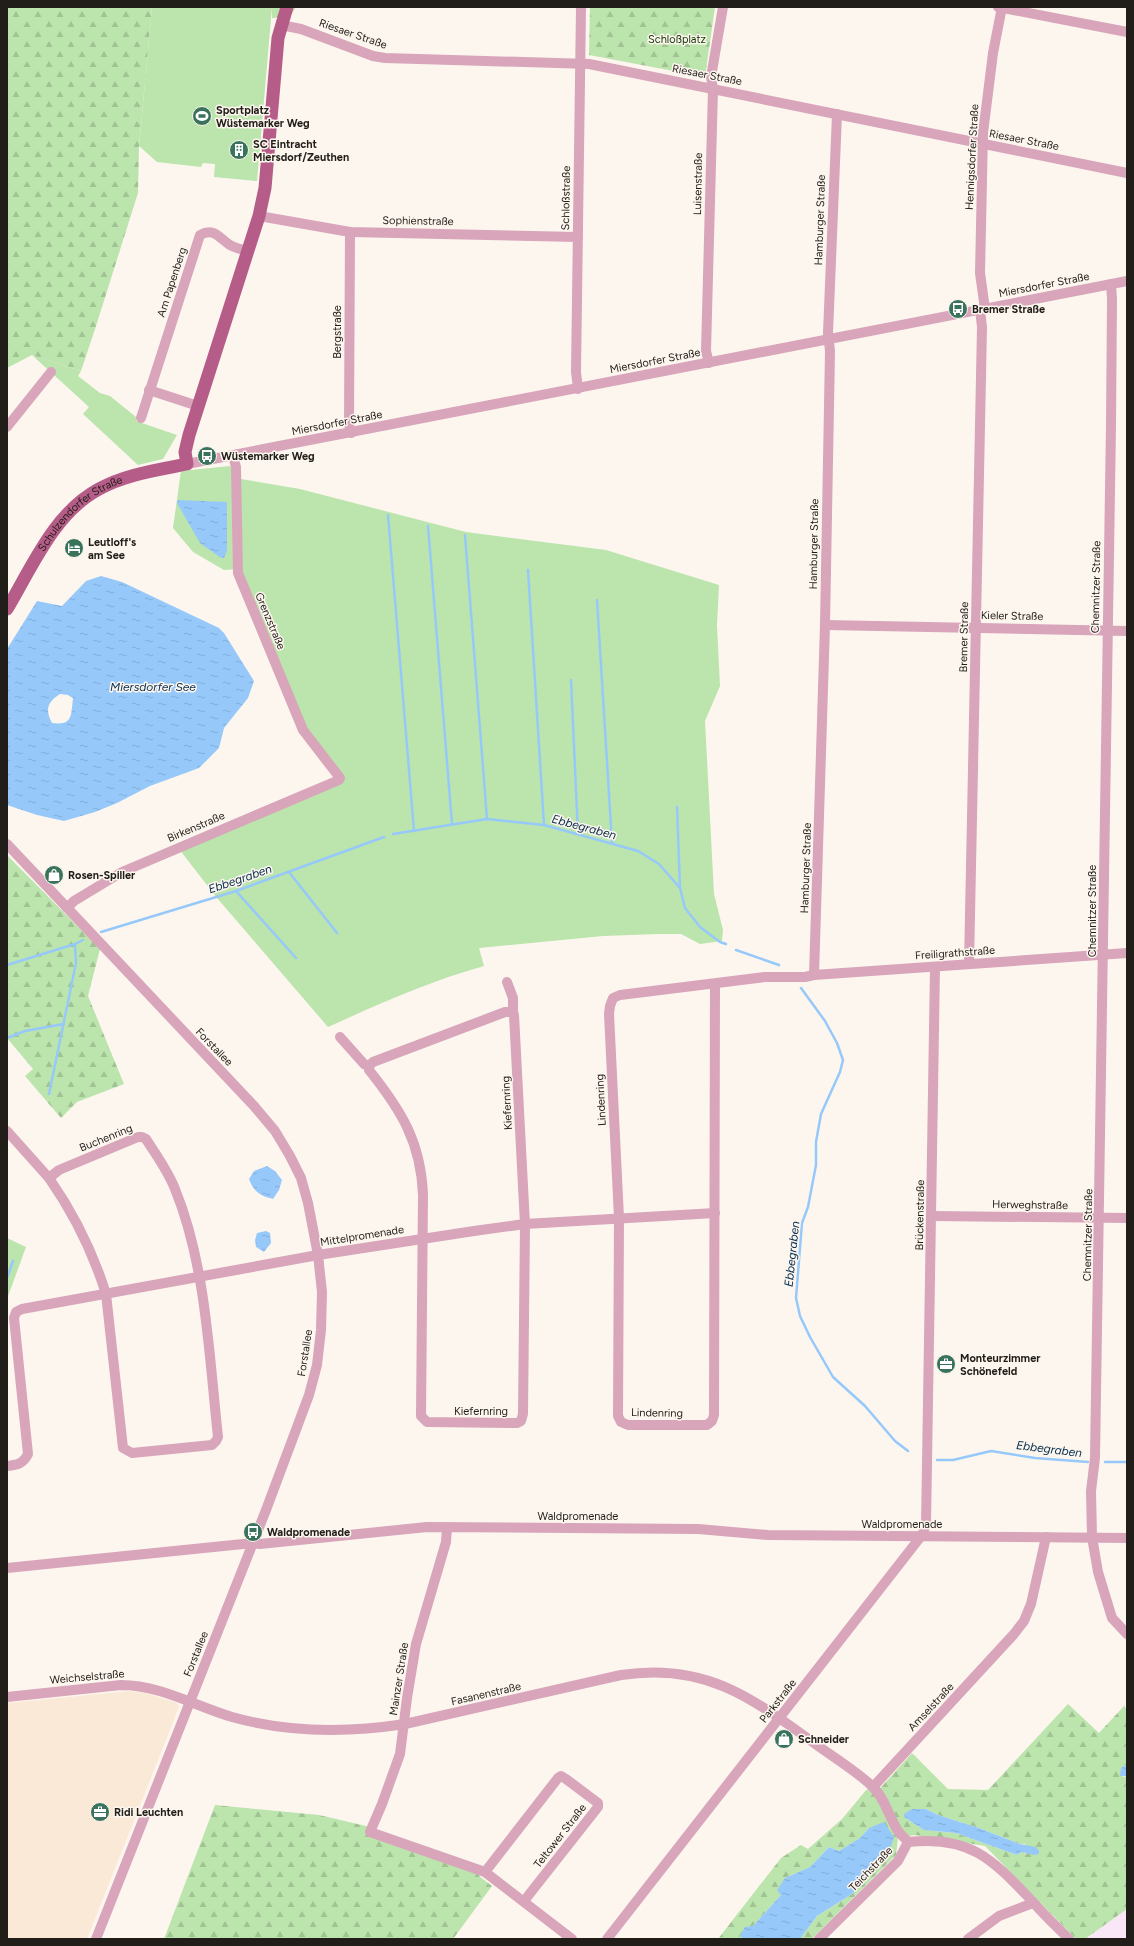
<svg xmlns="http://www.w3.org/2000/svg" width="1134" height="1946" font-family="Figtree,sans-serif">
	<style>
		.commercial { fill: #f9e7f8 }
		.built { fill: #fbe9d7 }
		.green { fill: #bce4ad }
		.forest { fill: url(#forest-firs); fill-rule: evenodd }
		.water { fill: url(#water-ripples); fill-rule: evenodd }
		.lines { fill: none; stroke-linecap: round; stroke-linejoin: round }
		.stream { stroke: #96c9fa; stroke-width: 2.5 }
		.minor { stroke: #d8a5bb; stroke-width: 10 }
		.major { stroke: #b55c88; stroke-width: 13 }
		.labels { text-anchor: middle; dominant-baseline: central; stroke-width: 3; stroke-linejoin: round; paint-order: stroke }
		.street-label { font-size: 11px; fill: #211d18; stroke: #fdf6ef }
		.park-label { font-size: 11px; fill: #103600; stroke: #fdf6ef }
		.poi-label { font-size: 11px; font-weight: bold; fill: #211d18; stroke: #fdf6ef; text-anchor: start }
		.water-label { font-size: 12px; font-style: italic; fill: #072e4e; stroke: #fdf6ef }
	</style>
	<defs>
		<pattern id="forest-firs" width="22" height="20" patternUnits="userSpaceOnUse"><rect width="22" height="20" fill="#bce4ad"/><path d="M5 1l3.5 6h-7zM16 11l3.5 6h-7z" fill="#a1c394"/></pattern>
		<pattern id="water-ripples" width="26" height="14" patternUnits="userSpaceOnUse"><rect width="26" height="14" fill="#96c9fa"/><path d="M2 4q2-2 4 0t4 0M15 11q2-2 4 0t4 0" fill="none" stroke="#81acd6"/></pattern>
	</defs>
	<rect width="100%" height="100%" fill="#fdf6ef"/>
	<polygon class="commercial" points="1127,1909 1127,1939 1085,1939"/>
	<polygon class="built" points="130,1691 146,1693 177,1703 179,1707 87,1939 7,1939 7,1703"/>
	<g class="green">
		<polygon points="152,7 272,7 257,181 214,177 215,164 203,163 201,167 157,162 139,146"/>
		<polygon points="32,355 81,371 78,376 100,393 110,396 136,417 136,421 177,435 163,459 138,465 83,414 89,407"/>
		<path d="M230 466 241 479 300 489 466 532 606 550 719 585 717 625 720 686 705 721 714 894 723 930 722 941 700 944 681 934H659L603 936 479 948 484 966C430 981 379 1004 328 1027L217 898 179 849 344 781 305 729 241 569 224 570 193 552 173 528 181 471Z"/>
		<polygon points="7,1238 26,1247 7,1299"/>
	</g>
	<g class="forest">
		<polygon points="7,7 152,7 139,146 138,193 96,326 81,371 32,355 7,368"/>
		<polygon points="272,7 296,7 290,17 272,18"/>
		<polygon points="590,7 715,7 705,77 589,55"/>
		<polygon points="7,855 100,949 88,996 124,1084 77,1102 61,1118 25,1076 33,1069 7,1038"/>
		<path d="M1068 1704 1099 1733 1124 1706 1127 1709V1764L1121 1768 1123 1777 1127 1776V1909L1085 1939H1076L985 1846 915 1835 898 1838 896 1855 812 1939H800L817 1916 852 1894 869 1876 870 1869 874 1864 869 1828 860 1838 839 1851 829 1847 810 1867 785 1878 781 1895 753 1926 740 1936 743 1939H718L781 1858 801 1845 808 1849 842 1819 867 1789 875 1794 912 1753 948 1789 988 1790ZM926 1809 938 1815 979 1828 1020 1844H1025L1026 1854 1021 1852 1017 1855 956 1833 924 1830 904 1817Z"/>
		<polygon points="215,1805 319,1815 366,1826 484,1868 479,1876 492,1886 453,1939 164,1939"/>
	</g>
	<g class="water">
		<polygon points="178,500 227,502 227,551 224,558 221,558 200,543 177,503"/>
		<path d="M101 576 122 582 219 628 224 633 254 681 248 698 224 728 219 748 199 768 150 786 117 803 95 812 64 821 37 815 7 805V649L37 601 62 606 86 581ZM60 694 68 695 73 698C71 715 73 726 52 723 45 710 47 702 60 694Z"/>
		<path d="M267 1166 275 1171 282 1180 279 1190 273 1199C260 1196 254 1192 249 1179L254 1171Z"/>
		<polygon points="266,1231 270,1233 271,1243 264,1252 256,1247 255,1240 257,1233"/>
		<polygon points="1127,1764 1127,1776 1120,1776 1121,1768"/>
		<polygon points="912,1809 926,1809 938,1815 979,1828 1020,1844 1036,1847 1039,1851 1039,1854 1034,1855 1021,1852 1017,1855 956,1833 924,1830 904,1817 904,1814"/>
		<polygon points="884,1822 894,1837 886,1861 874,1864 870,1870 869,1876 852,1894 817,1916 800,1939 743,1939 740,1936 745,1927 753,1926 781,1895 777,1890 785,1878 810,1867 829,1847 839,1851 860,1838 869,1828"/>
	</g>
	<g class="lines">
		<g class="stream">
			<polyline points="388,515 414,831"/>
			<polyline points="428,526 452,824"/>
			<polyline points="465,535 487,819"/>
			<polyline points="528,570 544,825"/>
			<polyline points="597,600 612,843"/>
			<polyline points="571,680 578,834"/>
			<polyline points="677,807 680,887"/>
			<polyline points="393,834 487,819 544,825 638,851 659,864 680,888 685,908 700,927 720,942 726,944"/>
			<polyline points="289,872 337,933"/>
			<polyline points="236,891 296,958"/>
			<polyline points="101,932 236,891 384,837"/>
			<polyline points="736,950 779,965"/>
			<polyline points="7,965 75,944 83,940"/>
			<polyline points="801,988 825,1021 837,1043 843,1060 840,1072 821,1114 816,1142 816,1165 808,1207 802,1223 796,1298 800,1316 810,1337 833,1377 865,1406 895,1441 908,1451"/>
			<polyline points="7,1038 25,1031 64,1024"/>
			<polyline points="49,1094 76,963 75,944"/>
			<polyline points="7,1278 13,1261"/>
			<polyline points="937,1460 953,1460 991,1451 1035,1458 1088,1462"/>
			<polyline points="1105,1462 1127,1462"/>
		</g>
		<g class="minor">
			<polyline points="998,7 1127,32"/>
			<polyline points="281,25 301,29 373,56 385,58 589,64 1127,173"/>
			<polyline points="259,216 350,232 578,237"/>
			<polyline points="350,232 349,424 351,433"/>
			<polyline points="1111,284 1112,299 1111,425 1095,1458 1091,1491 1092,1537 1098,1572 1112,1618 1127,1634"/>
			<polyline points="985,309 980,273 983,133 993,53 1002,7"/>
			<polyline points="709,363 706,351 713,89 711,77 723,7"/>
			<polyline points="578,389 576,372 581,7"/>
			<polyline points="149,390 198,406"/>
			<path d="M141 418 200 235C214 227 219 238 230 245 235 248 243 250 249 251"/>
			<polyline points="7,427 51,372"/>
			<polyline points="187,464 1127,281"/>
			<polyline points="825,625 1127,631"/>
			<polyline points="7,844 254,1106 275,1131 290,1156 301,1178 308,1203 318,1255 322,1292 321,1330 317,1365 309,1395 266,1510 96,1939"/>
			<polyline points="67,908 74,901 122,872 339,780 340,778 303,730 238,573 236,467 233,456"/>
			<polyline points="969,964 982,327 980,310"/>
			<polyline points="814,975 825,625 830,351 828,333 837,114"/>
			<polyline points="507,982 513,998 513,1012"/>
			<polyline points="715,984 714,1415 712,1421 707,1425 628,1425 621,1422 618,1416 619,1218 609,1014 610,1006 613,998 620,995 765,977 805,977 814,975 1127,953"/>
			<path d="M505 1012H513L514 1015 525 1224 523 1414 521 1421 517 1423 427 1422 421 1416 423 1195C421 1142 401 1110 369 1070V1066L373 1062Z"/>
			<polyline points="340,1037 364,1064 369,1066"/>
			<polyline points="7,1131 49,1178"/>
			<path d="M138 1137H142L146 1139C156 1155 168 1171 175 1189 206 1265 209 1355 218 1437L216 1441 212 1445 132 1453 123 1448 106 1294C93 1252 74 1214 49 1178L59 1170Z"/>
			<polyline points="932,1216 1127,1218"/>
			<path d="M7 1466C17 1465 23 1464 28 1454L14 1318 16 1312 22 1309 318 1255 474 1231 525 1224 715 1213"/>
			<polyline points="447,1527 446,1542 416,1644 407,1698 400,1754 382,1804 370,1832 485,1872 572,1939"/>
			<polyline points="7,1568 253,1543 260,1544 427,1527 698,1529 768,1535 1127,1538"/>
			<path d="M7 1697 121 1685C160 1685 195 1706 232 1717 289 1733 346 1733 405 1724L621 1675C704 1662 751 1697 814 1743 833 1757 855 1770 872 1786 885 1798 889 1817 898 1831 901 1835 905 1838 908 1842"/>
			<polyline points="873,1787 1014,1634 1024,1621 1031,1604 1046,1537"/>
			<path d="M908 1842C971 1835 993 1860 1033 1902 1044 1915 1057 1927 1069 1939"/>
			<polyline points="485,1872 558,1778 561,1776 566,1779 598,1803 598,1807 524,1901"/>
			<polyline points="607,1939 922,1535 926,1525 935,967"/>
			<polyline points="819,1939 898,1861 908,1842"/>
			<polyline points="968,1939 999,1916 1033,1903"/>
		</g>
		<path class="major" id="s1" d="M7 609C32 567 54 513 99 489 126 474 158 470 187 464L185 452 189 435 259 216 265 188 278 38 287 7"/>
	</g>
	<defs>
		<g id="stadium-disc" transform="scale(1)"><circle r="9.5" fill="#39735c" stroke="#fdf6ef"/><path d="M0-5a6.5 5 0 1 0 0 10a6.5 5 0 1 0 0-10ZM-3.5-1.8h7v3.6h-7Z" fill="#fff"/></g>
		<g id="building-disc" transform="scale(1)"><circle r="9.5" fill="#39735c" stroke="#fdf6ef"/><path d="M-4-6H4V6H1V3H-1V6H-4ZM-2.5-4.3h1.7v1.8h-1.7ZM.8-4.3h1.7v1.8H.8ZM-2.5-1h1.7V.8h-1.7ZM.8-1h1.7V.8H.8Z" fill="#fff"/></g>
		<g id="bus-disc" transform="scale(1)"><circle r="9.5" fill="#39735c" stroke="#fdf6ef"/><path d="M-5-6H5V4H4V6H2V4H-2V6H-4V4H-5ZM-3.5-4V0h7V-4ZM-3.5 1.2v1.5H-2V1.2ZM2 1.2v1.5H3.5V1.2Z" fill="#fff"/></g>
		<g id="hotel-disc" transform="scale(1)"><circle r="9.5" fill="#39735c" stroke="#fdf6ef"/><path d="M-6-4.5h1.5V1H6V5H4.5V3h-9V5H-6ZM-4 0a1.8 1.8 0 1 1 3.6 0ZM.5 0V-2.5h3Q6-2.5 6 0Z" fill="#fff"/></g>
		<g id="shop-disc" transform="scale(1)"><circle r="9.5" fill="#39735c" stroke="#fdf6ef"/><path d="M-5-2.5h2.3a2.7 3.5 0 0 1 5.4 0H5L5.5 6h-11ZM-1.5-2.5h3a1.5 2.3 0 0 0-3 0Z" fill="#fff"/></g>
		<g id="office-disc" transform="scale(1)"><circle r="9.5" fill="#39735c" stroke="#fdf6ef"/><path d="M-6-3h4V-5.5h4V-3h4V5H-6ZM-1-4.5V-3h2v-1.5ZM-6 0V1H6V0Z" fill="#fff"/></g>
	</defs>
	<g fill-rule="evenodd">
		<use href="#stadium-disc" x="202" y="116"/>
		<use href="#building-disc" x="239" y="150"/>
		<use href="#bus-disc" x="958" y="309"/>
		<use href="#bus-disc" x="207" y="456"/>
		<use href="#hotel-disc" x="74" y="548"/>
		<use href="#shop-disc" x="54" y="875"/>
		<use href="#office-disc" x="946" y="1364"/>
		<use href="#bus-disc" x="253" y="1532"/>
		<use href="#shop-disc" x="784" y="1739"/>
		<use href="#office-disc" x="100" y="1812"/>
	</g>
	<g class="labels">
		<g class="street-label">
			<text transform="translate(353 34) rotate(19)">Riesaer Straße</text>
			<text transform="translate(707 75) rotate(11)">Riesaer Straße</text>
			<text transform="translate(1024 140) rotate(11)">Riesaer Straße</text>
			<text transform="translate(972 157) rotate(-87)">Hennigsdorfer Straße</text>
			<text transform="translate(698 184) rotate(-89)">Luisenstraße</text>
			<text transform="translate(566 198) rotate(-89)">Schloßstraße</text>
			<text transform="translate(820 220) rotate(-88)">Hamburger Straße</text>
			<text transform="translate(418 221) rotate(1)">Sophienstraße</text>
			<text transform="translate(172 282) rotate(-72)">Am Papenberg</text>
			<text transform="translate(1044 285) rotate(-11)">Miersdorfer Straße</text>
			<text transform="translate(337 332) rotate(-90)">Bergstraße</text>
			<text transform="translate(655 361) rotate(-11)">Miersdorfer Straße</text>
			<text transform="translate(337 423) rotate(-11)">Miersdorfer Straße</text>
			<text stroke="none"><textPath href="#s1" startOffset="123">Schulzendorfer Straße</textPath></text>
			<text transform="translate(814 544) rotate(-89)">Hamburger Straße</text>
			<text transform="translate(1096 587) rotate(-89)">Chemnitzer Straße</text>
			<text transform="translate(1012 616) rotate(1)">Kieler Straße</text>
			<text transform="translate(270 621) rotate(67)">Grenzstraße</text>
			<text transform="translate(964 637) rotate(-89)">Bremer Straße</text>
			<text transform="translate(196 827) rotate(-23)">Birkenstraße</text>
			<text transform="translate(806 868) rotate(-88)">Hamburger Straße</text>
			<text transform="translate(1092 911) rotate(-90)">Chemnitzer Straße</text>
			<text transform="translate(955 953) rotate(-4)">Freiligrathstraße</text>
			<text transform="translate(214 1047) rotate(46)">Forstallee</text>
			<text transform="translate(601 1100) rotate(-93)">Lindenring</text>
			<text transform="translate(507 1103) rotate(-93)">Kiefernring</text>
			<text transform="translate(106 1138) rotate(-22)">Buchenring</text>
			<text transform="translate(1030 1205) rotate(1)">Herweghstraße</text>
			<text transform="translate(920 1215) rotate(-89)">Brückenstraße</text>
			<text transform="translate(1088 1235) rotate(-89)">Chemnitzer Straße</text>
			<text transform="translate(362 1236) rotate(-9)">Mittelpromenade</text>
			<text transform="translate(305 1353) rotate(-81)">Forstallee</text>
			<text x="481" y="1411">Kiefernring</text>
			<text transform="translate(657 1413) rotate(1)">Lindenring</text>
			<text x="578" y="1516">Waldpromenade</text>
			<text x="902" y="1524">Waldpromenade</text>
			<text transform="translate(196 1654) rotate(-68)">Forstallee</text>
			<text transform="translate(87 1677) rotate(-5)">Weichselstraße</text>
			<text transform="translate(399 1679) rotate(-81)">Mainzer Straße</text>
			<text transform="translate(486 1694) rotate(-13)">Fasanenstraße</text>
			<text transform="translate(778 1701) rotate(-52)">Parkstraße</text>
			<text transform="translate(931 1707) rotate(-47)">Amselstraße</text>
			<text transform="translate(560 1836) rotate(-52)">Teltower Straße</text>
			<text transform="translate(871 1869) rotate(-46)">Teichstraße</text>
		</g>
		<g class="park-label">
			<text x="677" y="39">Schloßplatz</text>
		</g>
		<g class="poi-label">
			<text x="216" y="110">Sportplatz<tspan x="216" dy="13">Wüstemarker Weg</tspan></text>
			<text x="253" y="144">SC Eintracht<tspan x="253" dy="13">Miersdorf/Zeuthen</tspan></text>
			<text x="972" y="309">Bremer Straße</text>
			<text x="221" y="456">Wüstemarker Weg</text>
			<text x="88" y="542">Leutloff's<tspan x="88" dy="13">am See</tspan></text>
			<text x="68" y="875">Rosen-Spiller</text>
			<text x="960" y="1358">Monteurzimmer<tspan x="960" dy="13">Schönefeld</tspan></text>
			<text x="267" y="1532">Waldpromenade</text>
			<text x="798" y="1739">Schneider</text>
			<text x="114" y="1812">Ridi Leuchten</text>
		</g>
		<g class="water-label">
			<text x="153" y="687">Miersdorfer See</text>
			<text transform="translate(584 827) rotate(15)">Ebbegraben</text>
			<text transform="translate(240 879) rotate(-19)">Ebbegraben</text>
			<text transform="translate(792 1254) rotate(-84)">Ebbegraben</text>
			<text transform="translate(1049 1449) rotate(7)">Ebbegraben</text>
		</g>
	</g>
	<rect width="1134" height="1946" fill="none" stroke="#211d18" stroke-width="16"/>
</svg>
